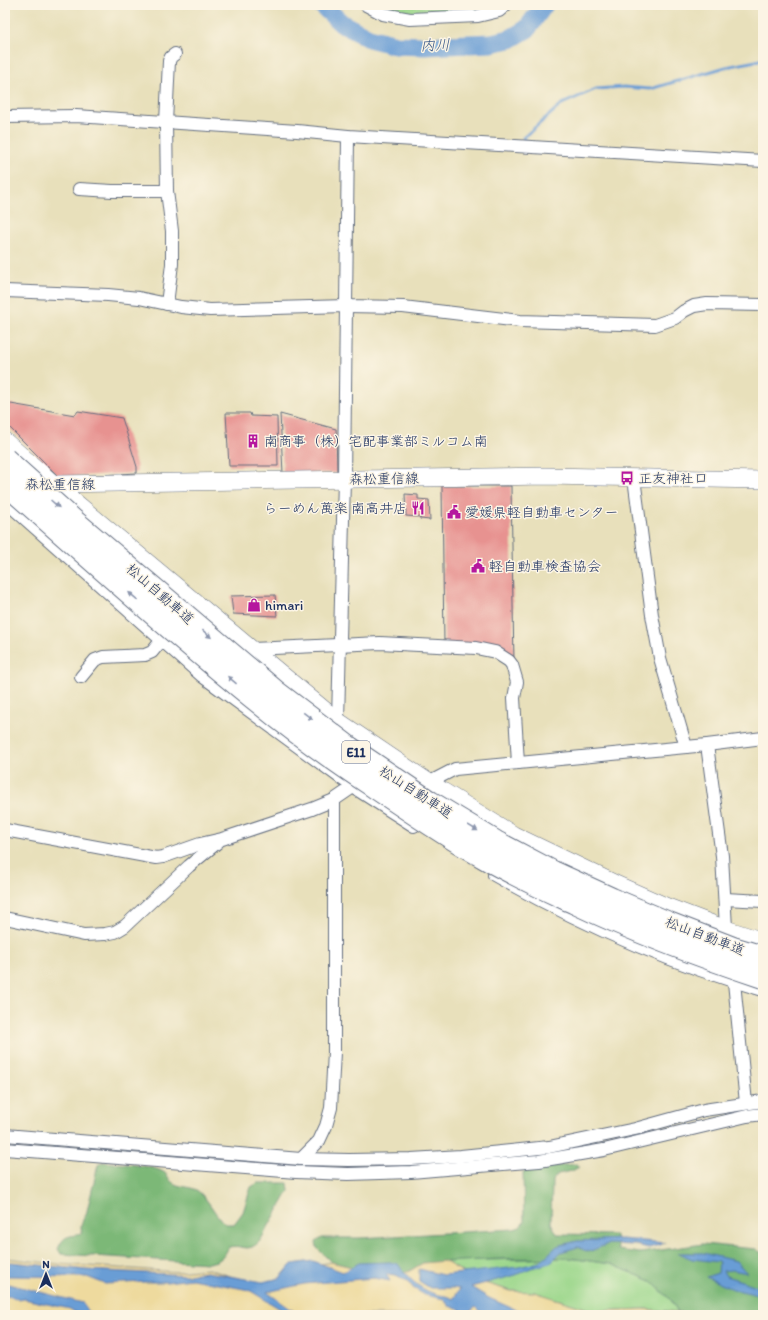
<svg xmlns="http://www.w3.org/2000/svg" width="768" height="1320" font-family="Itim,'Klee One',sans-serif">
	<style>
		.green { fill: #9bd78b; stroke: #5b8374 }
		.forest { fill: #7cb877; stroke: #4c746a }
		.sand { fill: #eeda9e; stroke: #84847e }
		.water { fill: #699dd5; stroke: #42669a }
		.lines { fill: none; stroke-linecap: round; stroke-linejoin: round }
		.stream { stroke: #699dd5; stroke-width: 3 }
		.river { stroke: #699dd5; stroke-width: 19 }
		.building { fill: #e79290 }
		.minor-casing { stroke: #636d7f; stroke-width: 14 }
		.tertiary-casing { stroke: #636d7f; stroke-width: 16 }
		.secondary-casing { stroke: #636d7f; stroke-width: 18 }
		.minor { stroke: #fff; stroke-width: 12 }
		.tertiary { stroke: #fff; stroke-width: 15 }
		.secondary { stroke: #fff; stroke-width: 17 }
		.motorway-bridge-casing { stroke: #636d7f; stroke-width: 24; stroke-linecap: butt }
		.motorway-bridge { stroke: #fff; stroke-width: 22 }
		.oneway { fill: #8d97ae }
		.labels { text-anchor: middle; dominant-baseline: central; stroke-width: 3; stroke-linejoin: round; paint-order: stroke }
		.shield { fill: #fcf5e5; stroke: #5e6a86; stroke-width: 1 }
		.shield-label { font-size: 13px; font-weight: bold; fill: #1b2f5e }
		.poi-label { font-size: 14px; fill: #1b2f5e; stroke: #fcf5e5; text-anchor: start }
		.street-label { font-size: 14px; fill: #1b2f5e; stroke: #fcf5e5 }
		.water-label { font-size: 15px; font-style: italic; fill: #365688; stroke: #fcf5e5 }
	</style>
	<rect width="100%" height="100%" fill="#fcf5e5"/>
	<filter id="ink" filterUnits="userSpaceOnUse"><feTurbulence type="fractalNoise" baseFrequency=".025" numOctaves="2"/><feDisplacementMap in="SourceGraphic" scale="8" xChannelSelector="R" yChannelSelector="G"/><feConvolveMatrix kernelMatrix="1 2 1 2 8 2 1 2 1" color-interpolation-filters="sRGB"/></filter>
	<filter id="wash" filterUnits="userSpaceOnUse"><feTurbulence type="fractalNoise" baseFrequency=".012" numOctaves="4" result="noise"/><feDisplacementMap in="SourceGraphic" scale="16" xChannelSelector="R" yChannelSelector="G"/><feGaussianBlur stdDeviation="0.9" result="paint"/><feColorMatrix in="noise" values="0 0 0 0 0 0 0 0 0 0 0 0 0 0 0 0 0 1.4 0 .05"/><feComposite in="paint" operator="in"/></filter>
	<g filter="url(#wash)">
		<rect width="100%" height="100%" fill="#e8e0bb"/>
		<g class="green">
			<polygon points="373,5 499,5 478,13 410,16"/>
			<polygon points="569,1258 611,1264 651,1281 671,1300 678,1312 644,1309 594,1311 534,1292 511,1291 478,1281 444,1261"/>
		</g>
		<g class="forest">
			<path d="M102 1162C118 1164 152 1164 165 1173 169 1177 169 1181 175 1184 183 1188 190 1186 198 1191 209 1200 215 1215 225 1224H234L243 1212 251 1187 258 1183H288L289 1191 260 1241C247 1254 244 1244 229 1247 223 1258 221 1261 208 1263L61 1254 58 1249C64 1234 69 1237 82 1234 80 1226 81 1222 86 1215L98 1165Z"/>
			<polygon points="577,1164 579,1167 572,1171 558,1174 552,1181 551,1223 557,1234 615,1235 617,1239 618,1250 640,1253 703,1244 756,1249 763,1254 763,1315 706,1315 678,1312 671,1300 651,1281 611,1264 569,1258 502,1259 423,1263 408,1272 360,1269 331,1262 317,1248 316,1242 322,1238 359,1238 514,1229 520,1227 524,1222 523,1172 528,1168"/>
		</g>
		<polygon class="sand" points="5,1258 58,1264 177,1272 208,1269 266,1287 297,1269 331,1262 360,1269 408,1272 423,1263 444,1261 478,1281 511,1291 534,1292 594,1311 644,1309 706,1315 5,1315"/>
		<g class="water">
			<path d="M622 1239 665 1243 649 1248 636 1245 608 1244 588 1252 578 1247 561 1252 550 1263 531 1268 516 1275 471 1287 489 1298 527 1315H495L491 1314 484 1315 476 1307 468 1313 449 1306 444 1299 425 1295 413 1288 409 1282 396 1275 386 1274 390 1281 374 1278 304 1284 267 1292 299 1315H290L249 1290 192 1279 167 1282H145L105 1284 87 1277 5 1276V1263L11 1262 87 1270 188 1275 206 1272 263 1282 280 1278 292 1264 313 1261 343 1272 359 1263 390 1262 398 1264C407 1277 419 1289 435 1294 441 1296 447 1295 453 1299L460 1289 453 1288H430L419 1281V1269L443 1275 519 1267 540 1262 557 1246 577 1241Z"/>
			<polygon points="678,1253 703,1253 736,1261 747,1273 732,1270 723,1271 726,1276 763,1288 763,1296 732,1289 706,1277 718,1273 719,1262 692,1259"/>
			<polygon points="5,1283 83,1303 91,1315 79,1315 70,1309 24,1299 19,1300 13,1297 5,1296"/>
		</g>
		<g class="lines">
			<polyline class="stream" points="525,141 523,138 562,104 596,89 624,87 650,89 726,67 756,61 763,59"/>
			<polyline class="river" points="322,5 341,23 369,38 396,45 425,46 491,43 510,39 527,29 544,5"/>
		</g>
		<g id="blocks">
			<g class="building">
				<polygon points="5,403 75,415 78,411 122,418 137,467 137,473 59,477 5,423"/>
				<polygon points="226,413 250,413 251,416 277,417 278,466 229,466"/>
				<polygon points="280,414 336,429 337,473 283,473"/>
				<polygon points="442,486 511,486 514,664 494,653 444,645"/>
				<polygon points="405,494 418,495 418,499 429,500 430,520 420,519 420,517 406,516"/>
				<polygon points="275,595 277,616 233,614 231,596"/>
			</g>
		</g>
	</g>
	<g filter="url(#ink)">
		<use href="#blocks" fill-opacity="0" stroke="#636d7f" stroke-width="1"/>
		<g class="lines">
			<g class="minor-casing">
				<g id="minor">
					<polyline points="366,5 383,14 410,19 478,16 499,11 506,5"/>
					<polyline points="5,117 76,116 297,131 348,136 763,161"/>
					<polyline points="348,136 346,306 403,307 520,321 655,325 675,318 684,311 694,306 707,304 763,305"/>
					<polyline points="79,189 112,191 167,191"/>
					<polyline points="5,291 108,295 139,298 181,307 210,310 346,306 344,479 338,720"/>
					<polyline points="167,304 172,264 172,231 167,191 166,122 169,61 171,57 175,54"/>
					<polyline points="634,478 652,615 660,658 686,747"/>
					<polyline points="5,501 202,676 353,787 414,826"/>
					<polyline points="253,649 380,643 476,648 495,652 509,661 512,665 517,682 514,698 518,763"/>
					<polyline points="81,677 95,660 103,657 145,655 152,652 161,641"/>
					<polyline points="707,745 722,856 726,928"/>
					<polyline points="422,783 430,782 455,769 707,745 763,738"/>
					<polyline points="5,830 156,858 163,857 200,844 222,839 312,809 334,800 353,787 360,787"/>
					<path d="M494 875C577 922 671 964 763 990"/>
					<polyline points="725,899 763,901"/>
					<polyline points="5,918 84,935 105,934 115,932 125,926 189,866 218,842"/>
					<polyline points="734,982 746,1103"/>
					<polyline points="5,1135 301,1159 349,1160 411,1159 461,1156 549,1147 635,1129 704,1110 763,1101"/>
					<polyline points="5,1149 296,1172 348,1174 411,1172 539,1161 604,1150 747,1116 763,1114"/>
					<polyline points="301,1159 319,1141 326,1126 331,1108 334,1052 334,800"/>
				</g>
			</g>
			<g class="tertiary-casing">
				<polyline id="tertiary" points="5,440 55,484 338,720 430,782 514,834 616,883 668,906 726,928 763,940"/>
			</g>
			<g class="secondary-casing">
				<polyline id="secondary" points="27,484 55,484 546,476 763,480"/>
			</g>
			<use href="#minor" class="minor"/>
			<use href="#tertiary" class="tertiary"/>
			<use href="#secondary" class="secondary"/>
			<g class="motorway-bridge-casing">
				<g id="motorway-bridge">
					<polyline points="5,459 74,521 275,691 350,748 430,802 496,842 553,872 612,899 671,924 733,948 763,957"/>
					<path d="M5 483C90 558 174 634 262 705 297 734 335 761 373 786 410 811 446 836 485 858 514 875 545 889 575 903 636 932 699 956 763 977"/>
				</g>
			</g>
			<use href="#motorway-bridge" class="motorway-bridge"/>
		</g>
		<defs><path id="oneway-solid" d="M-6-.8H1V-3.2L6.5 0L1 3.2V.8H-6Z"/></defs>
		<g class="oneway">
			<use href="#oneway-solid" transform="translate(55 504) rotate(42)"/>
			<use href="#oneway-solid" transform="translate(133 596) rotate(-140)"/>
			<use href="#oneway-solid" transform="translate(207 634) rotate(40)"/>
			<use href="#oneway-solid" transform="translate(232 680) rotate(-140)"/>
			<use href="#oneway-solid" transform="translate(308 716) rotate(37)"/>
			<use href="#oneway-solid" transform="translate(473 828) rotate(31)"/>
		</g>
	</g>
	<defs>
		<g id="building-bare" transform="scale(1.08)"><path d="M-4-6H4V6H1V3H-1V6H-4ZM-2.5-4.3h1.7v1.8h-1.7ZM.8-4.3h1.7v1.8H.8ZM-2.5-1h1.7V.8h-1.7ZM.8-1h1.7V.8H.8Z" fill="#b5179e" stroke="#fcf5e5" stroke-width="2.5" paint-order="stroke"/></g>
		<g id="bus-bare" transform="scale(1.08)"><path d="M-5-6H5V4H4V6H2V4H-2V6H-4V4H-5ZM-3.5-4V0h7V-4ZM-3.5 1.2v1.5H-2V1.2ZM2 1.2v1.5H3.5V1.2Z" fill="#b5179e" stroke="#fcf5e5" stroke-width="2.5" paint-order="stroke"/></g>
		<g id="restaurant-bare" transform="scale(1.08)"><path d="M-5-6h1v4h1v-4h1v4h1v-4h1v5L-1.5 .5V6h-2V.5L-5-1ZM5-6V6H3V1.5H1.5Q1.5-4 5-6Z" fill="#b5179e" stroke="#fcf5e5" stroke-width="2.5" paint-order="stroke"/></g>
		<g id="civic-bare" transform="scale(1.08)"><path d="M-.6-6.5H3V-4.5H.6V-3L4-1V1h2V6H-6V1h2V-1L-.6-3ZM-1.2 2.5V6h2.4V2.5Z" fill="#b5179e" stroke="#fcf5e5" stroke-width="2.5" paint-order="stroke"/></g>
		<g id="shop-bare" transform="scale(1.08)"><path d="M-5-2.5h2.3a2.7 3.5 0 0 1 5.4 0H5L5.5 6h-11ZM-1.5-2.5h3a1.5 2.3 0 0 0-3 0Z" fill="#b5179e" stroke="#fcf5e5" stroke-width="2.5" paint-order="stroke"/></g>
	</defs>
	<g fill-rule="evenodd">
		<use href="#building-bare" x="253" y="441"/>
		<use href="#bus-bare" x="627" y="478"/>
		<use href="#restaurant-bare" x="418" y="508"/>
		<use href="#civic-bare" x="454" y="512"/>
		<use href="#civic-bare" x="478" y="566"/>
		<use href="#shop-bare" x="254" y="605"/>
	</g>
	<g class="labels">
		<rect class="shield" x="342" y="741" width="28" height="22" rx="3"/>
		<g class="shield-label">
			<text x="356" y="752">E11</text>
		</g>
		<g class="poi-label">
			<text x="264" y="441">南商事（株）宅配事業部ミルコム南</text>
			<text x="638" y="478">正友神社口</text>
			<text x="407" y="508" text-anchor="end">らーめん萬楽 南高井店</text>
			<text x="465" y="512">愛媛県軽自動車センター</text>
			<text x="489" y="566">軽自動車検査協会</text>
			<text x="265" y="605">himari</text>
		</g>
		<g class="street-label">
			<text transform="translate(384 479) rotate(-1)">森松重信線</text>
			<text x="60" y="484">森松重信線</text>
			<text transform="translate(160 594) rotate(41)">松山自動車道</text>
			<text transform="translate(416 792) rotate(33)">松山自動車道</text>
			<text transform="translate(705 936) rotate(21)">松山自動車道</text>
		</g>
		<g class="water-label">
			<text transform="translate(435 45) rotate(-2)">内川</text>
		</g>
	</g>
	<rect width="768" height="1320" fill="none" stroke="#fcf5e5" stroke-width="20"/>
	<g transform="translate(46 1274)" stroke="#fcf5e5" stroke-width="3" paint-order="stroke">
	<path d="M0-3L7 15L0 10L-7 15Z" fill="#1b2f5e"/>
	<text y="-6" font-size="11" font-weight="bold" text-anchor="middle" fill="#1b2f5e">N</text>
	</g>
</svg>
